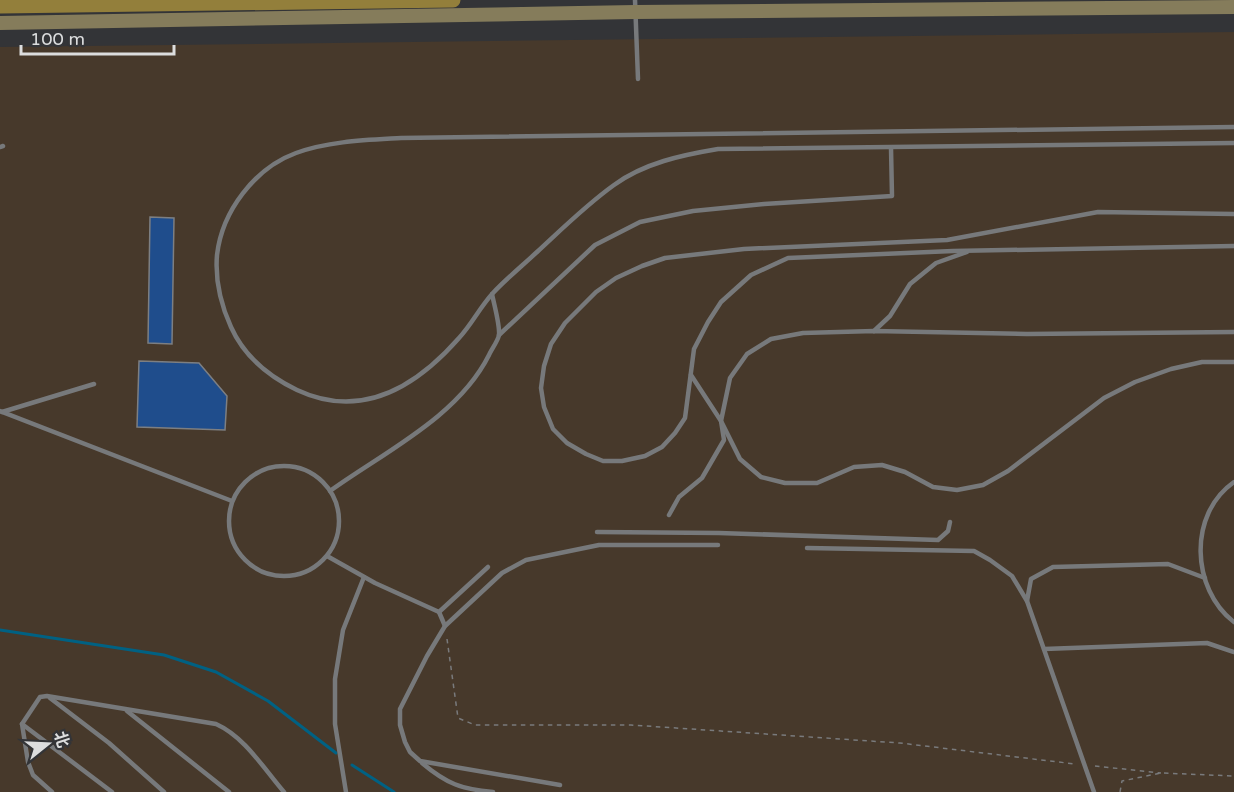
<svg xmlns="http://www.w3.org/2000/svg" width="1234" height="792" font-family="'Varela Round','Noto Sans SC',sans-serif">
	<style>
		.industrial { fill: #47392b }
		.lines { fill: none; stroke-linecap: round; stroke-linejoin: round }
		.stream { stroke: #006183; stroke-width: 3 }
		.building { fill: #1f4d8c; stroke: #7d7f82; stroke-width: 1.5 }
		.path { stroke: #797a7c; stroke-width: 1.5; stroke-dasharray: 4.5 4.5; stroke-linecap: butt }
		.lane { stroke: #77797b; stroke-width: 4.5 }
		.secondary { stroke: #857c5b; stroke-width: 14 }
		.primary { stroke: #937f3b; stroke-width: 15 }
	</style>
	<rect width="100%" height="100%" fill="#333437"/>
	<polygon class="industrial" points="1234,32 1234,792 0,792 0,47"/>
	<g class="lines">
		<g class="stream">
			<polyline points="0,630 164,655 216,672 268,701 336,753"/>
			<polyline points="352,765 394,792"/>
		</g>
	</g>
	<g class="building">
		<polygon points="150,217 174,218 172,344 148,343"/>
		<polygon points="139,361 199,363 227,396 225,430 137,427"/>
	</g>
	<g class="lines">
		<g class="path">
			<polyline points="447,639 458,718 475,725 631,725 900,743 1075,764"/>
			<polyline points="1095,766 1161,773"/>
			<polyline points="1120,792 1122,781 1161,773 1234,776"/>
		</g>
		<g class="lane">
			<polyline points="635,0 638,79"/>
			<path d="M1234 127 401 138C367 140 329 141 296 153 255 168 222 211 217 255 215 279 221 305 231 327 244 356 268 376 297 390 361 420 416 387 459 338 472 324 480 307 493 293 506 279 522 266 537 252 562 229 586 205 614 185 644 163 682 155 718 149L1234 143"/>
			<polyline points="0,147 3,146"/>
			<polyline points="1234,214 1098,212 947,240 744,249 665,258 642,266 616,278 596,292 565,323 551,344 544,366 541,388 544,407 553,429 567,443 586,454 603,461 622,461 645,456 662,447 675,433 685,418 694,349 708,322 721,302 751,275 788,258 953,251 1234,246"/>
			<polyline points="874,331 890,316 910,284 936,263 967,252"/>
			<polyline points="1234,332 1027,334 874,331 803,333 771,339 747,354 730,378 721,421 740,459 761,477 785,483 817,483 854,467 882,465 905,472 933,487 957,490 983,485 1008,471 1104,398 1135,382 1171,369 1202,362 1234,362"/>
			<polyline points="499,335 595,245 640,222 693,211 764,204 892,196 891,148"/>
			<polyline points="0,411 232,501"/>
			<polyline points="2,412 94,384"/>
			<circle cx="284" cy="521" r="55"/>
			<path d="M1234 482C1188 514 1191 589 1234 622"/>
			<path d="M330 491C384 452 458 417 489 355 491 350 498 341 499 335 500 325 494 304 492 294"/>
			<polyline points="669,515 679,497 702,478 724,440 721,421 691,375"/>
			<polyline points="597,532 719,533 938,540 948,531 950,522"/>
			<polyline points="807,548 974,551 990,560 1012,576 1027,601 1094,792"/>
			<polyline points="327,556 375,583 439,612 488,567"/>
			<polyline points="1027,601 1031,579 1053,567 1168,564 1205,578"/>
			<polyline points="439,612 445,626"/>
			<polyline points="1044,649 1207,643 1234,652"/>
			<polyline points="50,698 109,743 164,792"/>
			<polyline points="127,711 229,792"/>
			<polyline points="22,724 112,792"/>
			<path d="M422 763C447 784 461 789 493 792"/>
			<polyline points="560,785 420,761 410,752 405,742 400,725 400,709 427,656 445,626 502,573 526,560 599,545 718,545"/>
			<path d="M52 792 33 775 28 762 22 724 40 697 47 696 216 724C245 737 264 769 284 792"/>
			<polyline points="346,792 335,724 335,679 343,630 364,577"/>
		</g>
		<polyline class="secondary" points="0,23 635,12 1234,7"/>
		<polyline class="primary" points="0,6 453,0"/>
	</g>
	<g transform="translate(48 744) rotate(72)" stroke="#333437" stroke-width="4.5" paint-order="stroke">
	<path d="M0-4.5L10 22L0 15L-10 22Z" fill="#dcddde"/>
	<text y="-9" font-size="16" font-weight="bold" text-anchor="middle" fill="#dcddde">北</text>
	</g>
	<path d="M21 45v9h153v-9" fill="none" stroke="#dcddde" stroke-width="3"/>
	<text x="30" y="45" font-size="18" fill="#dcddde" stroke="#333437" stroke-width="4.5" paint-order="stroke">100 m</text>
</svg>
